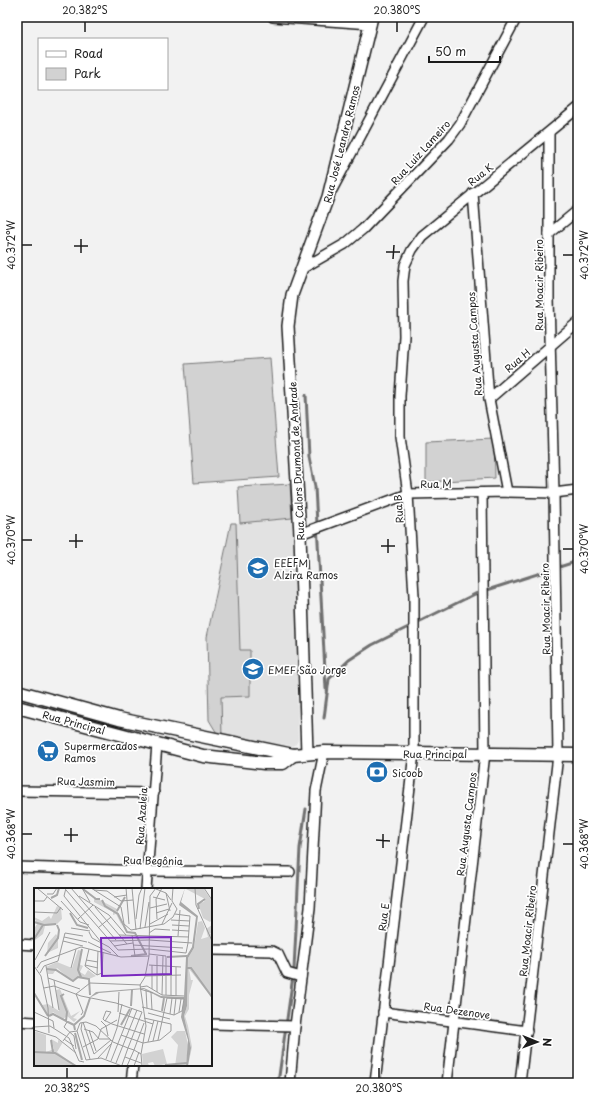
<svg xmlns="http://www.w3.org/2000/svg" width="595" height="1100" font-family="'Playpen Sans',sans-serif">
	<style>
		.built { fill: #e2e2e2 }
		.green { fill: #d2d2d2; stroke: #777 }
		.lines { fill: none; stroke-linecap: round; stroke-linejoin: round }
		.stream { stroke: #707070; stroke-width: 3 }
		.minor-casing { stroke: #1c1c1c; stroke-width: 12 }
		.tertiary-casing { stroke: #1c1c1c; stroke-width: 14 }
		.secondary-casing { stroke: #1c1c1c; stroke-width: 15 }
		.minor { stroke: #fff; stroke-width: 9 }
		.tertiary { stroke: #fff; stroke-width: 11 }
		.secondary { stroke: #fff; stroke-width: 12 }
		.ticks { fill: none; stroke: #1c1c1c; stroke-width: 1.5 }
		.labels { text-anchor: middle; dominant-baseline: central; stroke-width: 3.5; stroke-linejoin: round; paint-order: stroke }
		.street-label { font-size: 10px; fill: #1c1c1c; stroke: #fff }
		.poi-label { font-size: 10px; fill: #1c1c1c; stroke: #fff; text-anchor: start }
		.inset-river { fill: none; stroke: #a8a8a8; stroke-width: 2 }
		.inset-road { fill: none; stroke: #9c9c9c; stroke-width: 1 }
		.view { fill: #7b2cbf; fill-opacity: 0.15; stroke: #7b2cbf; stroke-width: 2 }
		.inset-edge { fill: none; stroke: #1c1c1c; stroke-width: 2 }
		.neatline { fill: none; stroke: #1c1c1c; stroke-width: 1.5 }
		.ticks-label { font-size: 10px; text-anchor: middle; fill: #1c1c1c }
	</style>
	<rect width="100%" height="100%" fill="#f2f2f2"/>
	<filter id="ink" filterUnits="userSpaceOnUse"><feTurbulence type="fractalNoise" baseFrequency=".025" numOctaves="2"/><feDisplacementMap in="SourceGraphic" scale="8" xChannelSelector="R" yChannelSelector="G"/><feConvolveMatrix kernelMatrix="1 2 1 2 8 2 1 2 1" color-interpolation-filters="sRGB"/></filter>
	<g filter="url(#ink)">
		<polygon class="built" points="290,484 296,592 298,740 296,744 292,746 222,737 209,720 207,637 231,523 240,523 238,487"/>
		<g class="green">
			<polygon points="270,358 279,477 194,483 185,364"/>
			<polygon points="494,439 495,478 426,482 426,442"/>
			<polygon points="290,484 292,518 240,523 238,487"/>
			<polygon points="231,523 236,523 240,650 250,650 250,696 221,697 222,737 218,735 209,720 207,637"/>
		</g>
		<g class="lines">
			<g class="stream">
				<polyline points="306,395 309,457 315,487 326,689"/>
				<polyline points="324,718 329,679 349,660 372,645 475,594 578,561"/>
				<polyline points="278,1083 294,969 300,848 306,809"/>
			</g>
			<g class="minor-casing">
				<g id="minor">
					<polyline points="273,17 371,24"/>
					<polyline points="332,190 424,17"/>
					<polyline points="473,193 489,399 507,492"/>
					<polyline points="549,234 578,210"/>
					<polyline points="303,268 345,244 363,229 449,139 460,124 517,17"/>
					<polyline points="489,399 578,322"/>
					<polyline points="300,534 408,494 507,492 554,493 578,490"/>
					<polyline points="17,791 154,793"/>
					<polyline points="17,867 148,871 290,872"/>
					<polyline points="146,889 157,744"/>
					<polyline points="17,944 35,945"/>
					<polyline points="211,950 272,951 278,954 287,973 301,977"/>
					<polyline points="383,1012 527,1031"/>
					<polyline points="17,1021 35,1022"/>
					<polyline points="211,1024 295,1026 310,908 316,791 324,752"/>
					<polyline points="131,1083 133,1065"/>
					<polyline points="290,1083 295,1026"/>
					<polyline points="375,1083 414,753 414,596 408,494 400,437 400,396 404,336 403,281 405,265 412,250 422,236 578,108"/>
					<polyline points="447,1083 485,753 482,494"/>
					<polyline points="520,1083 558,755 554,493 549,298 549,133"/>
				</g>
			</g>
			<g class="tertiary-casing">
				<polyline id="tertiary" points="307,753 300,534 288,326 292,295 328,197 372,17"/>
			</g>
			<g class="secondary-casing">
				<g id="secondary">
					<polyline points="17,691 119,719 293,755 324,752 578,755"/>
					<polyline points="17,707 203,756 264,763 283,763 293,755"/>
				</g>
			</g>
			<use href="#minor" class="minor"/>
			<use href="#tertiary" class="tertiary"/>
			<use href="#secondary" class="secondary"/>
		</g>
	</g>
	<path class="ticks" d="M85 32V22M397 32V22M22 245H32M74 246H88M386 252H400M81 253V239M563 255H573M393 259 394 245M22 540H32M69 541H83M381 546H395M76 548V534M563 549H573M388 553V539M22 834H32M64 835H78M376 840 390 841M71 842V828M563 844H573M383 848V834M67 1078V1068M379 1078V1068"/>
	<defs>
		<g id="school-disc" transform="scale(1.15)"><circle r="9.5" fill="#1f6fb2" stroke="#fff"/><path d="M0-5L7-2L0 1L-7-2ZM-4 1L0 2.5L4 1V4Q0 6-4 4Z" fill="#fff"/></g>
		<g id="supermarket-disc" transform="scale(1.15)"><circle r="9.5" fill="#1f6fb2" stroke="#fff"/><path d="M-6-5.5h2.5l.6 2H6L4.5 2H-2.5L-4.4-4H-6ZM-1.5 3.2a1.3 1.3 0 1 0 .1 0ZM3 3.2a1.3 1.3 0 1 0 .1 0Z" fill="#fff"/></g>
		<g id="bank-disc" transform="scale(1.15)"><circle r="9.5" fill="#1f6fb2" stroke="#fff"/><path d="M-6-4H6V4H-6ZM0-2.3a2.3 2.3 0 1 0 0 4.6a2.3 2.3 0 1 0 0-4.6Z" fill="#fff"/></g>
	</defs>
	<g fill-rule="evenodd">
		<use href="#school-disc" x="258" y="568"/>
		<use href="#school-disc" x="253" y="669"/>
		<use href="#supermarket-disc" x="48" y="751"/>
		<use href="#bank-disc" x="377" y="772"/>
	</g>
	<g class="labels">
		<g class="street-label">
			<text transform="translate(341 144) rotate(-76)">Rua José Leandro Ramos</text>
			<text transform="translate(420 152) rotate(-48)">Rua Luiz Lameiro</text>
			<text transform="translate(480 174) rotate(-39)">Rua K</text>
			<text transform="translate(538 285) rotate(-90)">Rua Moacir Ribeiro</text>
			<text transform="translate(474 344) rotate(-94)">Rua Augusta Campos</text>
			<text transform="translate(517 360) rotate(-41)">Rua H</text>
			<text transform="translate(296 461) rotate(-93)">Rua Calors Drumond de Andrade</text>
			<text x="436" y="483">Rua M</text>
			<text transform="translate(398 509) rotate(-94)">Rua B</text>
			<text transform="translate(545 609) rotate(-91)">Rua Moacir Ribeiro</text>
			<text transform="translate(74 722) rotate(15)">Rua Principal</text>
			<text x="435" y="753">Rua Principal</text>
			<text transform="translate(86 781) rotate(1)">Rua Jasmim</text>
			<text transform="translate(141 816) rotate(-86)">Rua Azaleia</text>
			<text transform="translate(466 824) rotate(-83)">Rua Augusta Campos</text>
			<text transform="translate(153 860) rotate(1)">Rua Begônia</text>
			<text transform="translate(383 917) rotate(-83)">Rua E</text>
			<text transform="translate(527 931) rotate(-84)">Rua Moacir Ribeiro</text>
			<text transform="translate(457 1010) rotate(8)">Rua Dezenove</text>
		</g>
		<g class="poi-label">
			<text x="274" y="562">EEEFM<tspan x="274" dy="12">Alzira Ramos</tspan></text>
			<text x="268" y="669">EMEF São Jorge</text>
			<text x="64" y="745">Supermercados<tspan x="64" dy="12">Ramos</tspan></text>
			<text x="392" y="772">Sicoob</text>
		</g>
	</g>
	<g transform="translate(34 888)">
		<rect width="178" height="178" fill="#f2f2f2"/>
		<path d="M169 0 178 13V32L176 34 169 30 164 15 170 14 171 11 152 1ZM60 9 83 21 88 38 82 26 79 27V24L60 14ZM23 18 27 20 28 31 22 37 11 38 9 46 0 53V41L3 36 0 29 8 33 15 28 17 31ZM168 33 171 40 167 51 174 49 172 41 178 37V46L175 45 178 47V110L155 81 157 92H159L155 107V121L151 128 154 138 158 159 154 178 157 160 150 128 153 118 154 70 160 60 164 34ZM22 46 24 49V60L13 65 14 55ZM44 62 48 63 45 76 49 78 46 84 51 87 54 82 62 88 55 91 44 90 38 93 23 80 19 86H14L12 79 23 74 38 80ZM26 101 37 128 46 123 39 130 43 131 40 134 33 128 29 131 19 124 16 128 13 127 8 117 14 116 25 123 22 102ZM0 143 12 147V164L20 161 17 151 24 155V152L29 154 23 164 42 178H0ZM143 143H151L154 157 152 178H141L144 157 137 149ZM129 161 133 176 121 178 119 174 114 175 115 178 109 177 108 166Z" fill="#d2d2d2"/>
		<path d="M151 0 147 14 164 28 160 60 154 70 153 118 150 128 157 160 154 178H152L154 152 147 129 150 111 127 110 110 101 65 105 55 110 62 104 110 100 127 108 150 109 152 69 158 59 162 29 145 17Z" fill="#a8a8a8"/>
		<path class="inset-river" d="M49 1 62 11H66M17 10 23 7 25 0M68 12 71 18 84 26 93 44 101 45 112 66M165 21 164 16 171 11M83 23 91 9M36 25 43 37 54 40M0 34 10 37 22 36M0 51 9 37M11 68 24 50 25 42 23 37M97 68 113 66M133 69 153 68M153 80H157L178 109M13 81 22 82 39 93 44 89 55 91 56 107M47 89 44 82 48 61M0 105 14 128M30 106 27 108 33 124 32 133M97 118 98 102M128 123 130 110M15 128 19 126 34 134 40 137 41 142M40 137 50 128 56 110M87 137 96 121M41 145 48 172M17 152 19 164M0 164 21 165 42 178M131 177 153 175"/>
		<path class="inset-road" d="M3 0 29 22M32 0 30 8 67 54M37 0 82 52M48 0 56 14M57 0 87 19 90 36 97 42 130 36 139 29 143 21M92 0 95 36M98 0 102 42M139 0 138 13 143 21M161 0 162 17 178 53M170 0 178 12M122 1 132 5 137 12M32 2 84 62 115 61 152 65 154 55M60 2 73 3 87 13 99 12M132 5 136 23M13 6H19L23 0M45 8 75 27 92 47M80 9 93 7M119 9 131 12M0 13H10L13 9M27 13 46 34 55 37M61 19 93 56M116 20 133 16M0 24 23 25 27 19M122 25 135 21M141 26 156 28 154 55M44 31 59 17M102 31 105 7 108 0M123 31 122 11 128 0M137 32 156 33M116 36 134 26M128 36 138 15M138 37 155 38M111 39 115 14M37 40 56 43M64 40 77 29M106 41 111 0M138 42 155 43M55 44 58 50 75 59 84 68M115 45 121 41 136 42M85 47 155 49M98 47 101 68M144 48 146 22M30 49 53 54M29 53 49 58M76 53 115 52 158 55M54 54 77 65M99 57 149 60M80 58 99 55M55 61 51 78 63 87 68 85 69 64M115 66 132 68V107M123 68V104M1 72 16 44M52 72 64 74M51 77 64 80M115 77 147 79M0 78 7 88 14 120 15 145M12 78 19 120M137 78V108M3 80 7 74 47 59 87 69 115 68M37 80 42 61M6 85 10 78 24 73 31 45 49 48M63 87 64 63M112 88 147 87M14 90 46 101M20 92 25 122M106 99 113 98 128 107 150 108M10 100 20 98 47 108 82 115 108 124M106 101 119 105M118 101V77M112 102 113 120M117 104 118 122M42 106 56 95 107 97M42 106 49 124 47 127M128 107 129 68M142 108V79M108 119 140 127M0 124 19 133 20 140M84 124 85 104M145 124 147 111M85 125 119 136M114 125 136 131M136 126 138 110M140 127 142 110M67 133 72 138 74 148M71 133 77 124 72 123 69 131 71 133H72L78 136 110 146M33 134 30 139 40 148 42 161M49 134 60 166 77 152M48 135 47 141 56 171M0 139 16 138 35 150 45 173 50 174M50 141 59 144 65 151H76M0 142 22 149 42 165M55 142 62 163M87 147 109 155 126 152 137 143V136L110 130M30 151 40 158M124 152 133 110 150 111 148 123 140 127M29 153 36 144 43 143M119 153 124 133M79 154 94 160 88 177M114 154 120 132M49 159 64 151 67 141 83 132M107 166 100 162 110 135M91 169 107 175M64 170 77 156M72 171 83 140 88 116M52 172 43 143 46 135 52 134 62 138 79 154M52 172 67 170 88 178M77 173 98 120M82 175 103 122M93 178 100 162 94 160 108 124M100 178 105 164M108 178 107 166 112 138 106 97 111 89 115 68 116 8 122 0"/>
		<path class="view" d="M137 49V86L68 88 67 50Z"/>
		<rect width="178" height="178" class="inset-edge"/>
	</g>
	<rect width="595" height="1100" fill="none" stroke="#fff" stroke-width="44"/>
	<rect x="38" y="38" width="130" height="52" fill="#ffffff" stroke="#a4a4a4"/>
	<rect x="46" y="51" width="20" height="6" fill="#ffffff" stroke="#a4a4a4"/>
	<text x="74" y="58" font-size="12" fill="#1c1c1c">Road</text>
	<rect x="46" y="68" width="20" height="12" fill="#d2d2d2" stroke="#a4a4a4"/>
	<text x="74" y="78" font-size="12" fill="#1c1c1c">Park</text>
	<g transform="translate(537 1042) rotate(91)" stroke="#ffffff" stroke-width="3" paint-order="stroke">
	<path d="M0-3L7 15L0 10L-7 15Z" fill="#1c1c1c"/>
	<text y="-6" font-size="11" font-weight="bold" text-anchor="middle" fill="#1c1c1c">N</text>
	</g>
	<path d="M429 56v6h71v-6" fill="none" stroke="#1c1c1c" stroke-width="2"/>
	<text x="435" y="56" font-size="12" fill="#1c1c1c" stroke="#ffffff" stroke-width="3" paint-order="stroke">50 m</text>
	<rect x="22" y="22" width="551" height="1056" class="neatline"/>
	<g class="ticks-label">
		<text x="85" y="14">20.382°S</text>
		<text x="397" y="14">20.380°S</text>
		<text transform="translate(11 245) rotate(-90)" y="4">40.372°W</text>
		<text transform="translate(584 255) rotate(-90)" y="4">40.372°W</text>
		<text transform="translate(11 540) rotate(-90)" y="4">40.370°W</text>
		<text transform="translate(584 549) rotate(-90)" y="4">40.370°W</text>
		<text transform="translate(11 834) rotate(-90)" y="4">40.368°W</text>
		<text transform="translate(584 844) rotate(-90)" y="4">40.368°W</text>
		<text x="67" y="1092">20.382°S</text>
		<text x="379" y="1092">20.380°S</text>
	</g>
</svg>
